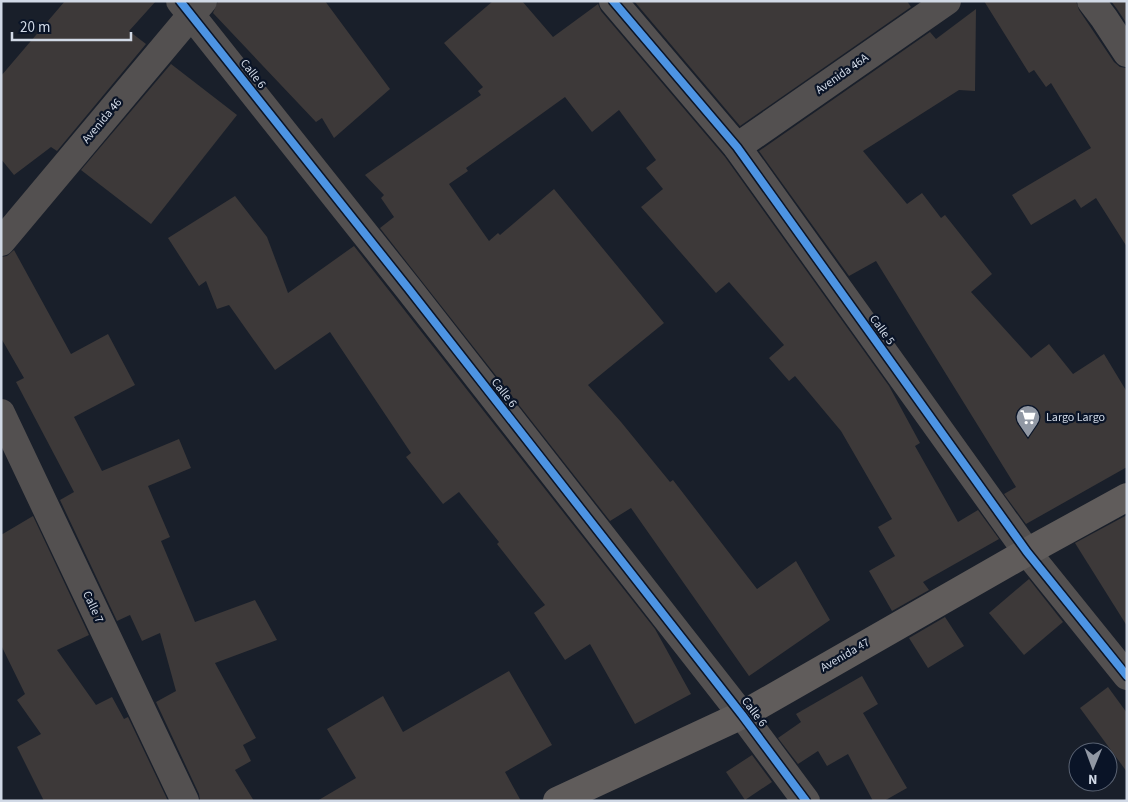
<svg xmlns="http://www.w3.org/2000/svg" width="1128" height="802" font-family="'Source Sans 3',sans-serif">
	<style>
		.building { fill: #3d3939 }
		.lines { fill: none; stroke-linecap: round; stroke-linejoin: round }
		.street { stroke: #535050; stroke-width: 28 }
		.secondary { stroke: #605c5b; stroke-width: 28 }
		.cycleway-casing { stroke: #0a1427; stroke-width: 11 }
		.cycleway { stroke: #4d94e3; stroke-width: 8 }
		.labels { text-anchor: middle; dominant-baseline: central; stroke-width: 4.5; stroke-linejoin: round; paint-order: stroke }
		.street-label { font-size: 12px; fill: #d1d9e6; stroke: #0a1427 }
		.poi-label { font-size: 12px; fill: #d1d9e6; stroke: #0a1427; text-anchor: start }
	</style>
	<rect width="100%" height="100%" fill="#191f2a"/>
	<g class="building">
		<polygon points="65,1 156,1 129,31 146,44 57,151 51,147 14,175 1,159 1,76"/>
		<polygon points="218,1 325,1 390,89 334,138 322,118 316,122 213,13"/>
		<polygon points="493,1 522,1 553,37 598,4 601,11 725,157 889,386 920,443 915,446 958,522 978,510 999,539 923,582 929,590 892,611 869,571 895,556 878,527 892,519 841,431 795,376 789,381 769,358 784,345 729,282 716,293 641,207 663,189 646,168 656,160 619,110 592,132 565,97 466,168 468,171 449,184 489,241 498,233 500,235 554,189 664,323 588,385 621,422 670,482 673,480 757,589 796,561 830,620 749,676 631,508 610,521 380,228 394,217 381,198 384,195 365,175 481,95 478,91 483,87 444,43"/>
		<polygon points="634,1 907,1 911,7 740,126"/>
		<polygon points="984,1 1076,1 1079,10 1114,62 1120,67 1127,68 1127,247 1096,198 1081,208 1075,199 1031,225 1012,195 1091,148 1051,83 1046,87 1034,70 1029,73"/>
		<polygon points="1111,1 1127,1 1127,24 1117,9"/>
		<polygon points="976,9 975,91 959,90 863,151 907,204 922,193 941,218 945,215 992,274 971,292 1031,358 1049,344 1073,374 1104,354 1127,392 1127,467 1026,524 1004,494 1016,487 876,261 849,276 759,151 930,32 936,39"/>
		<polygon points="171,64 237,115 151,224 81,170"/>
		<polygon points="235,196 267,237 288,293 354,246 655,629 691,694 635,724 590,644 565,660 534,613 545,605 497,544 499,542 459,492 443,504 406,457 411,453 330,332 275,370 229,305 217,309 206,281 199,286 168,238"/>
		<polygon points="14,250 71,354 108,334 135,385 74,417 102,471 179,439 191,468 148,486 170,537 161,541 195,622 255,600 277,640 215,663 256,738 243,745 251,761 235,770 254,801 200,801 199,794 156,702 176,691 160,633 142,641 130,615 117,621 60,500 74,492 16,382 24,378 1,338 1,257 7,256"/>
		<polygon points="1127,515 1127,626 1075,543"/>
		<polygon points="33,516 89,635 57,650 96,705 112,697 124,719 128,717 168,801 44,801 17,747 41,734 17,700 25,694 1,645 1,535"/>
		<polygon points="1029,579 1063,622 1024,655 989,613"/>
		<polygon points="945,617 964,646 928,668 909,638"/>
		<polygon points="509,671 552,745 505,772 521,801 317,801 356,778 327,729 383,696 403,732"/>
		<polygon points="862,676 878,704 863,713 907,788 884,801 873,801 848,754 827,766 818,751 798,764 778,738 801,722 796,714"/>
		<polygon points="1108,687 1127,713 1127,772 1080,708"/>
		<polygon points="752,755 772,782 745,800 726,772"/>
	</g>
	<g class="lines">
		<g class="street">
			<polyline points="180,1 408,288 742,715 806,801"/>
			<polyline points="613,1 737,147 1027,552 1127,676"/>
			<polyline points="1091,1 1104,18 1127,53"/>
			<polyline points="737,147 947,1"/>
			<polyline points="1,242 203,1"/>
			<polyline points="1,413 185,801"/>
		</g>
		<polyline class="secondary" points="557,801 742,715 1027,552 1127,497"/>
		<g class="cycleway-casing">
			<g id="cycleway">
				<polyline points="180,1 408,288 742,715 806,801"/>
				<polyline points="613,1 737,147 1027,552 1127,676"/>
			</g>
		</g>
		<use href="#cycleway" class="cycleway"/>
	</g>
	<defs>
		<g id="supermarket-pin" transform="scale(1.25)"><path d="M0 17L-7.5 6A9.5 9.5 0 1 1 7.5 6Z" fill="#9198a4" stroke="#0a1427"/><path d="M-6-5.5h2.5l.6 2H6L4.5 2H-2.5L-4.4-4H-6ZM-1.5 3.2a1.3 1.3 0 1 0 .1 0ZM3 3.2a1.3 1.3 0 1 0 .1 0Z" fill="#fff"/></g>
	</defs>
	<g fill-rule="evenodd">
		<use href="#supermarket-pin" x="1028" y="417"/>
	</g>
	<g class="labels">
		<g class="street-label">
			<text transform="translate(253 74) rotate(52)">Calle 6</text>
			<text transform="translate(842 74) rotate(-35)">Avenida 46A</text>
			<text transform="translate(102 121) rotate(-50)">Avenida 46</text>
			<text transform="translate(882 330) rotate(54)">Calle 5</text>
			<text transform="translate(504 393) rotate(52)">Calle 6</text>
			<text transform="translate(93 607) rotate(65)">Calle 7</text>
			<text transform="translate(845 655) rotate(-30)">Avenida 47</text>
			<text transform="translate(754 712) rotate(53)">Calle 6</text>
		</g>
		<g class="poi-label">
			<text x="1046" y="417">Largo Largo</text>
		</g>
	</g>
	<rect width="1128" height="802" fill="none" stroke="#d1d9e6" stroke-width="5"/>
	<g transform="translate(1093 767) rotate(181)"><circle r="24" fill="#0a1427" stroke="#5a6373"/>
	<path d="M0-4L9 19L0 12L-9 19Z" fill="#9198a4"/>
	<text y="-8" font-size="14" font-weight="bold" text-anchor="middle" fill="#d1d9e6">N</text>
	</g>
	<path d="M12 32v8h119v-8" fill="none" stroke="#d1d9e6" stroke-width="2.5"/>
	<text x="20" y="32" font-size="15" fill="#d1d9e6" stroke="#0a1427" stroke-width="4" paint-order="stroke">20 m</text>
</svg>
